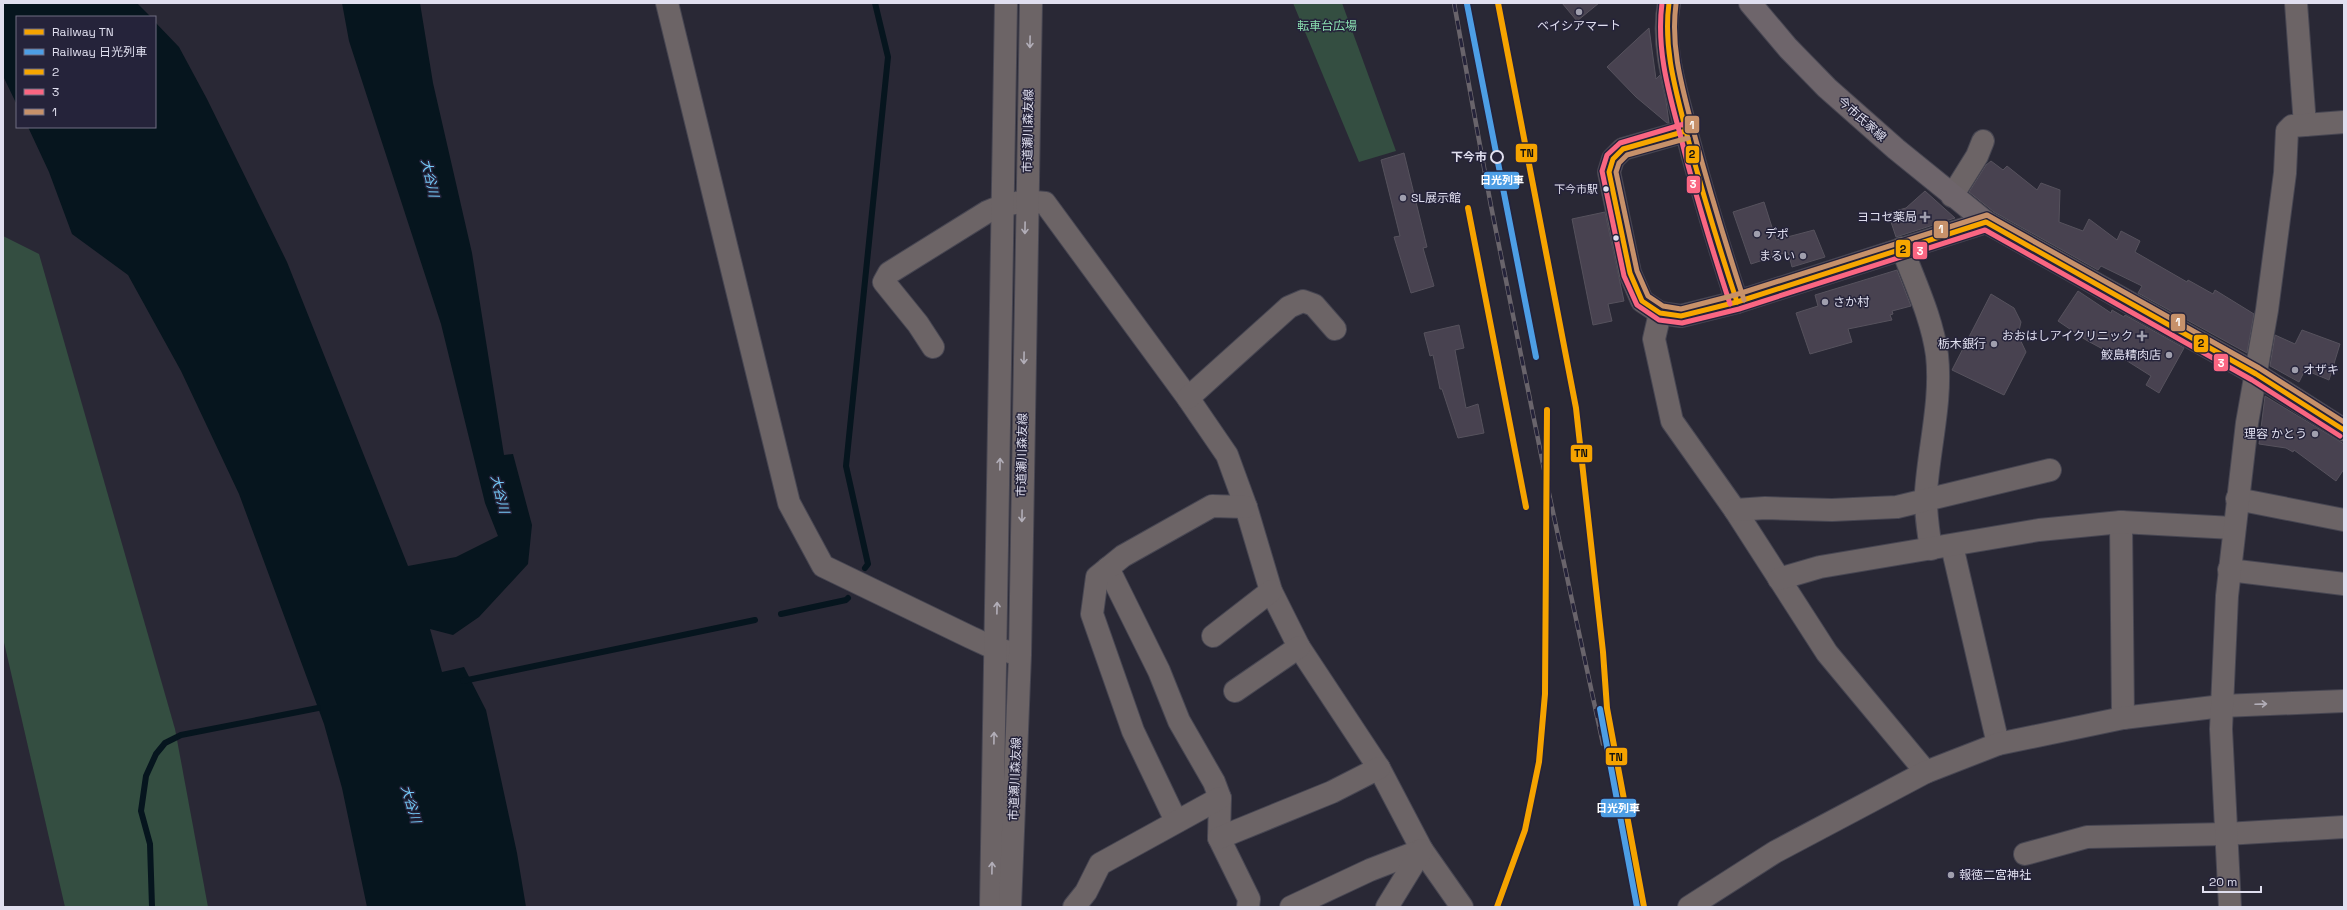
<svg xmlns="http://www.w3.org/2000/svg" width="2347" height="910" font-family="'Space Grotesk','Noto Sans JP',sans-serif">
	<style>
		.green { fill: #344e41 }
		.water { fill: #06151e }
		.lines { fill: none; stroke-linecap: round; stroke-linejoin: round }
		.stream { stroke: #06151e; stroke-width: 6 }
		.building { fill: #484250; stroke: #56525d }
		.minor-casing { stroke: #474652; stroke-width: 24 }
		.major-casing { stroke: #474652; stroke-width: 24 }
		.minor { stroke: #6c6466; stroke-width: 22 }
		.major { stroke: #6e656b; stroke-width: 22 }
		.rail-casing { stroke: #69646b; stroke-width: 4.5 }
		.rail { stroke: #25233a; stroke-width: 3; stroke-dasharray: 9; stroke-linecap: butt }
		.bus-1-casing { stroke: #25233a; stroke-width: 8 }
		.bus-2-casing { stroke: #25233a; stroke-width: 8 }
		.bus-3-casing { stroke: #25233a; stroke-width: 8 }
		.bus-1 { stroke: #f7a600; stroke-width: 5 }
		.bus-2 { stroke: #fa6682; stroke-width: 5 }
		.bus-3 { stroke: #c7916a; stroke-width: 5 }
		.rail-1-casing { stroke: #25233a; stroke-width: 9 }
		.rail-2-casing { stroke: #25233a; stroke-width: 9 }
		.rail-1 { stroke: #f5a300; stroke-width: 6 }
		.rail-2 { stroke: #4d9ee5; stroke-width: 6 }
		.oneway { stroke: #b2aeb8 }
		.poi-dot { fill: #a09fae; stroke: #25233a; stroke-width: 1.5 }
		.stop-dot { fill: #25233a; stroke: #e0dfef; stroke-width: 2 }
		.bus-dot { fill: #e0dfef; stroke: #25233a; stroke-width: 1.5 }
		.labels { text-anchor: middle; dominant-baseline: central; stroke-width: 3; stroke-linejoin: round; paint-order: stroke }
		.bus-label { font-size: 11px; fill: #e0dfef; stroke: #25233a; text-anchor: end }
		.park-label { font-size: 12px; fill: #89deb0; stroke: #25233a }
		.poi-label { font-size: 12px; fill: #e0dfef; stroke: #25233a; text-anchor: end }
		.street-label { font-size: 12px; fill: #e0dfef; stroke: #25233a }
		.stop-label { font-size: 12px; font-weight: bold; fill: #e0dfef; stroke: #25233a; text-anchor: end }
		.water-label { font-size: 13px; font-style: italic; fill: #74caf8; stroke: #25233a }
		.line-badge { stroke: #25233a; stroke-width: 1.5 }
		.badge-label { font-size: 11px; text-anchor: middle; font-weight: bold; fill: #fff }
		.pale-badge-label { font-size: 11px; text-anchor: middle; font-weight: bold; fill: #111 }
	</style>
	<rect width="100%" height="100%" fill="#292835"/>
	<g class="green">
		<polygon points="1293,3 1342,3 1396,151 1359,162"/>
		<polygon points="3,236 39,254 175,729 208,907 65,907 3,638"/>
	</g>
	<g class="water">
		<polygon points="3,3 137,3 151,17 17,17 17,105 3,76"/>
		<polygon points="342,3 420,3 433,83 472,253 504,455 513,454 532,525 528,564 479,617 453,635 430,629 442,672 464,667 486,710 517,853 526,907 367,907 342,788 324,724 239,494 181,371 128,275 72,234 49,172 28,127 155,127 155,22 179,47 207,99 287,262 408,566 456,557 498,536 485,503 441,324 349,41"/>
	</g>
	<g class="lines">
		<g class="stream">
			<polyline points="865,568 868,564 846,466 888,57 875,3"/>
			<polyline points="781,614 846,600 848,598"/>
			<polyline points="463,681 755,620"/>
			<polyline points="152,907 150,844 141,811 146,776 156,754 165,743 181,735 318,708"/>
		</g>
	</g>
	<g class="building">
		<polygon points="1562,3 1599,3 1577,21"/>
		<polygon points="1649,28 1656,79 1660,75 1666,101 1669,123 1667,123 1636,97 1607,67"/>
		<polygon points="1404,153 1427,247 1423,248 1434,286 1411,293 1394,237 1400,236 1381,160"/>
		<polygon points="1991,161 2003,170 2007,166 2037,190 2041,183 2060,190 2059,222 2083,231 2089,219 2117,240 2121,231 2140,241 2135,252 2187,282 2188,280 2213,294 2215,290 2254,314 2247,353 2138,293 2142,286 2101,266 2098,270 1994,212 1969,192 1986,165"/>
		<polygon points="1925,191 1955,218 1896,237 1888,213 1906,208"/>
		<polygon points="1764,202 1776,240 1814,230 1825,257 1792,267 1788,252 1751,264 1733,212"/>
		<polygon points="1605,212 1624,301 1608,304 1612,321 1593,325 1572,219"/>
		<polygon points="1897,270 1911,306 1892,311 1893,314 1890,315 1892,320 1848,329 1852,342 1810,354 1796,313 1818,306 1815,295"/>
		<polygon points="2078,291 2111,313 2112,310 2124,317 2125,315 2184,348 2159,393 2146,385 2151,376 2113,352 2112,354 2086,340 2058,321"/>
		<polygon points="1991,294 2014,308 2021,322 2018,335 2026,352 2004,395 1952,370"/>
		<polygon points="1459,325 1464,348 1455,350 1466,408 1478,404 1484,433 1458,438 1442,389 1440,389 1433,355 1430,356 1424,333"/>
		<polygon points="2302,330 2340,344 2329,380 2305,370 2299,382 2270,366 2275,335 2295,344"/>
		<polygon points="2265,396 2344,444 2344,469 2336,481 2294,450 2293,452 2286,448 2259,444"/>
	</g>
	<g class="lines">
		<g class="minor-casing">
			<g id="minor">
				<polyline points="667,3 789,503 823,566 970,637 996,649 1010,652"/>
				<path d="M1669 3C1661 44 1675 87 1685 126 1700 185 1718 244 1737 302L1681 316 1660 313 1642 301 1630 273 1609 172 1613 159 1623 149 1686 131"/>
				<polyline points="2296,3 2305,125"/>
				<polyline points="1952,196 1977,156 1983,141"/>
				<path d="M1902 248C1915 283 1932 318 1937 355 1942 400 1929 447 1926 492 1925 511 1928 530 1931 549"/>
				<polyline points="1660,313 1654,339 1672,421 1735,510 1827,653 1926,772"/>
				<path d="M933 347 918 324 884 282 889 273 987 212C1007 203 1023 200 1045 203L1188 398 1227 455 1246 507 1271 591 1299 647 1379 768 1422 850 1462 907"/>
				<polyline points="1188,398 1289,307 1303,301 1314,305 1335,329"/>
				<polyline points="2237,499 2344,520"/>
				<polyline points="1735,510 1765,508 1832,510 1897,507 2050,470"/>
				<polyline points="2121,522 2123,718"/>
				<polyline points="1952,546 1998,744"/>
				<polyline points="1108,568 1159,671 1179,721 1214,782 1220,798 1219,838 1249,899 1248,907"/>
				<polyline points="2229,570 2344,584"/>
				<polyline points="1779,579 1820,567 2039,530 2121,522 2233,528"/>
				<polyline points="1213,636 1271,591"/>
				<polyline points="1235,691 1299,647"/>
				<polyline points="1176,821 1133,731 1092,614 1097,577 1123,556 1212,506 1246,507"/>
				<polyline points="1219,838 1332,792 1379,768"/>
				<polyline points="2025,854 2087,837 2226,834 2344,827"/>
				<polyline points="991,907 1006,3"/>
				<polyline points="1010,907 1020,655 1031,3"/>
				<polyline points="1074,907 1086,892 1100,864 1220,798"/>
				<polyline points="1291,907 1370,870 1422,850"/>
				<polyline points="1387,907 1422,850"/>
				<polyline points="1689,907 1775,852 1926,772 1998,744 2123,718 2222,706 2344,701"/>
				<polyline points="2230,907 2221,729 2227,596 2247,423 2267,310 2285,173 2287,131 2292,126 2344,122"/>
			</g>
		</g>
		<g class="major-casing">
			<g id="major">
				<polyline points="1750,3 1788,48 1827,88 1896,149 1986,222 2256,374 2344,430"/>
				<polyline points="1737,302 1986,222"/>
			</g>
		</g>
		<use href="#minor" class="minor"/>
		<use href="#major" class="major"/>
		<g class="rail-casing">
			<polyline id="rail" points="1454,3 1491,206 1548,489 1603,744"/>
		</g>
		<use href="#rail" class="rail"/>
		<g class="bus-1-casing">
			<g id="bus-1">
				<path d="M1669 3C1663 49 1676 91 1687 135 1702 191 1719 247 1737 302"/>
				<polyline points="1686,131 1623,149 1613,159 1609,172 1630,273 1642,301 1660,313 1681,316 1737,302 1986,222 2256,374 2344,430"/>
			</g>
		</g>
		<g class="bus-2-casing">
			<g id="bus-2">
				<path d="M1662 3C1656 50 1669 93 1681 138 1695 194 1712 249 1730 304"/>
				<polyline points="1684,124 1620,143 1607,155 1602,171 1624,276 1637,305 1659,320 1682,323 1739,309 1985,230 2252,380 2340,436"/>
			</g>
		</g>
		<g class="bus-3-casing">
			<g id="bus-3">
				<path d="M1676 4C1670 49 1683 90 1694 133 1709 189 1726 245 1744 300"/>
				<polyline points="1688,138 1627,155 1619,163 1616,172 1637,271 1648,296 1663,306 1681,309 1735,295 1987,215 2259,368 2344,422"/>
			</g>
		</g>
		<use href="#bus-1" class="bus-1"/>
		<use href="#bus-2" class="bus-2"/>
		<use href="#bus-3" class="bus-3"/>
		<g class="rail-1-casing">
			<g id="rail-1">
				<polyline points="1498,3 1576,408 1603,652 1607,708 1644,907"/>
				<polyline points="1468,208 1526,507"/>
				<polyline points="1497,907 1525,830 1539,762 1545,694 1547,410"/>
			</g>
		</g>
		<g class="rail-2-casing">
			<g id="rail-2">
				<polyline points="1467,4 1536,357"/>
				<polyline points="1600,709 1637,907"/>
			</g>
		</g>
		<use href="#rail-1" class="rail-1"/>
		<use href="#rail-2" class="rail-2"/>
	</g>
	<defs><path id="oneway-shaft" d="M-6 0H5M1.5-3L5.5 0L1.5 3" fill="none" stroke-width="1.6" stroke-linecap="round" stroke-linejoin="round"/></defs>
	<g class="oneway">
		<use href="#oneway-shaft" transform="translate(1030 42) rotate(91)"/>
		<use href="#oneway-shaft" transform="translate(1025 228) rotate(91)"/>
		<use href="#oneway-shaft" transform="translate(1024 358) rotate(91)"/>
		<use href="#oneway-shaft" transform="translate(1000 464) rotate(-89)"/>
		<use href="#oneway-shaft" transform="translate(1022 516) rotate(91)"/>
		<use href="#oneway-shaft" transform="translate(997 608) rotate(-89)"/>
		<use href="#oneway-shaft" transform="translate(2261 704) rotate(-2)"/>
		<use href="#oneway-shaft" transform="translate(994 738) rotate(-89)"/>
		<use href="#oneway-shaft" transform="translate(992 868) rotate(-89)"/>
	</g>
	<g class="poi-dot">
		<circle cx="1579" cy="12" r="4"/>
		<circle cx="1403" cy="198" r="4"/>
		<path d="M1923 211h4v4h4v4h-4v4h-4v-4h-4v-4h4z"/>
		<circle cx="1757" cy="234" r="4"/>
		<circle cx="1803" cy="256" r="4"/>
		<circle cx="1825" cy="302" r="4"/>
		<path d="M2140 330h4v4h4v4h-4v4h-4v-4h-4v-4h4z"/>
		<circle cx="1994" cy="344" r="4"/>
		<circle cx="2169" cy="355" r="4"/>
		<circle cx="2295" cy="370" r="4"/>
		<circle cx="2315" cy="434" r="4"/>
		<circle cx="1951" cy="875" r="4"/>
	</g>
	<circle class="stop-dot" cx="1497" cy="157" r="6"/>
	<g class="bus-dot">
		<circle cx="1606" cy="189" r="3.5"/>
		<circle cx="1616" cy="238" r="3.5"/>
	</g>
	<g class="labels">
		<g class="bus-label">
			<text x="1598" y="189">下今市駅</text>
		</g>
		<g class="park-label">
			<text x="1327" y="26">転車台広場</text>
		</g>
		<g class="poi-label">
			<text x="1579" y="26" text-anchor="middle">ベイシアマート</text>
			<text x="1411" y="198" text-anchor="start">SL展示館</text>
			<text x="1917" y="217">ヨコセ薬局</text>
			<text x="1765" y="234" text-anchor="start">デポ</text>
			<text x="1795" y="256">まるい</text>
			<text x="1833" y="302" text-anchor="start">さか村</text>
			<text x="2133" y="336">おおはしアイクリニック</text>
			<text x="1986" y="344">栃木銀行</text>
			<text x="2161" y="355">鮫島精肉店</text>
			<text x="2303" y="370" text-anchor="start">オザキ</text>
			<text x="2307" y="434">理容 かとう</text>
			<text x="1959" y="875" text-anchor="start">報徳二宮神社</text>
		</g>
		<g class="street-label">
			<text transform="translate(1862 119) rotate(42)">今市氏家線</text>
			<text transform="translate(1028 131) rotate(-89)">市道瀬川森友線</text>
			<text transform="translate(1022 455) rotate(-89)">市道瀬川森友線</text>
			<text transform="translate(1015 779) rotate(-88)">市道瀬川森友線</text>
		</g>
		<g class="stop-label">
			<text x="1487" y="157">下今市</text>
		</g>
		<g class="water-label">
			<text transform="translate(430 178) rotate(77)">大谷川</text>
			<text transform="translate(500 494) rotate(76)">大谷川</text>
			<text transform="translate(411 804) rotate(73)">大谷川</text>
		</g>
	</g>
	<g class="line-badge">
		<rect x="1684" y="115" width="16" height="19" rx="4" fill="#c7916a"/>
		<rect x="1515" y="143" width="23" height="20" rx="4" fill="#f5a300"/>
		<rect x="1685" y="145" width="15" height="19" rx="4" fill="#f7a600"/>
		<rect x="1483" y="171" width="37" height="19" rx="4" fill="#4d9ee5"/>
		<rect x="1686" y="175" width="15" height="19" rx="4" fill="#fa6682"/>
		<rect x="1933" y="220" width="16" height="19" rx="4" fill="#c7916a"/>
		<rect x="1895" y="239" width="16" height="19" rx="4" fill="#f7a600"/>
		<rect x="1912" y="241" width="16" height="19" rx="4" fill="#fa6682"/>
		<rect x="2170" y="313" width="16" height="19" rx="4" fill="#c7916a"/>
		<rect x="2193" y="334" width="16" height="19" rx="4" fill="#f7a600"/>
		<rect x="2213" y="353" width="16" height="19" rx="4" fill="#fa6682"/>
		<rect x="1570" y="444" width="23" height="19" rx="4" fill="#f5a300"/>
		<rect x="1605" y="747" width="23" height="19" rx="4" fill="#f5a300"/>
		<rect x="1600" y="798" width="37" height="20" rx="4" fill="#4d9ee5"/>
	</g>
	<g class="badge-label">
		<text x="1692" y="129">1</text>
		<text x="1502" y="184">日光列車</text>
		<text x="1693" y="188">3</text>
		<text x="1941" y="233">1</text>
		<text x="1920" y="255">3</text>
		<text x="2178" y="326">1</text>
		<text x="2221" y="367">3</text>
		<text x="1618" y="812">日光列車</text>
	</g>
	<g class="pale-badge-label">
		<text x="1527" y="157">TN</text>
		<text x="1692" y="158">2</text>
		<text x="1903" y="253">2</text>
		<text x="2201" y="347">2</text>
		<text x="1581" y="457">TN</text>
		<text x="1616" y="761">TN</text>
	</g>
	<rect width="2347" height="910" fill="none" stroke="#e0dfef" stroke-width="8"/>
	<rect x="16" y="16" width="140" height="112" fill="#25233a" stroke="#706e82"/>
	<rect x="24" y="29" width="20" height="6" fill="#f5a300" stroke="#706e82"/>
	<text x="52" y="36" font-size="12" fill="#e0dfef">Railway TN</text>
	<rect x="24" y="49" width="20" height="6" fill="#4d9ee5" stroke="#706e82"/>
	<text x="52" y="56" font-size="12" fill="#e0dfef">Railway 日光列車</text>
	<rect x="24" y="69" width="20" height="6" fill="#f7a600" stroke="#706e82"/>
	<text x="52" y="76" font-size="12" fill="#e0dfef">2</text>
	<rect x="24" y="89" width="20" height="6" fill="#fa6682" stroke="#706e82"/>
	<text x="52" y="96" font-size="12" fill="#e0dfef">3</text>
	<rect x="24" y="109" width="20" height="6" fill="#c7916a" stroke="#706e82"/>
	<text x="52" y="116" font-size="12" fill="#e0dfef">1</text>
	<path d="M2203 886v6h58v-6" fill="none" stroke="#e0dfef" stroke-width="2"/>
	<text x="2209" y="886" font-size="12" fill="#e0dfef" stroke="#25233a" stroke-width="3" paint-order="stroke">20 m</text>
</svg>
